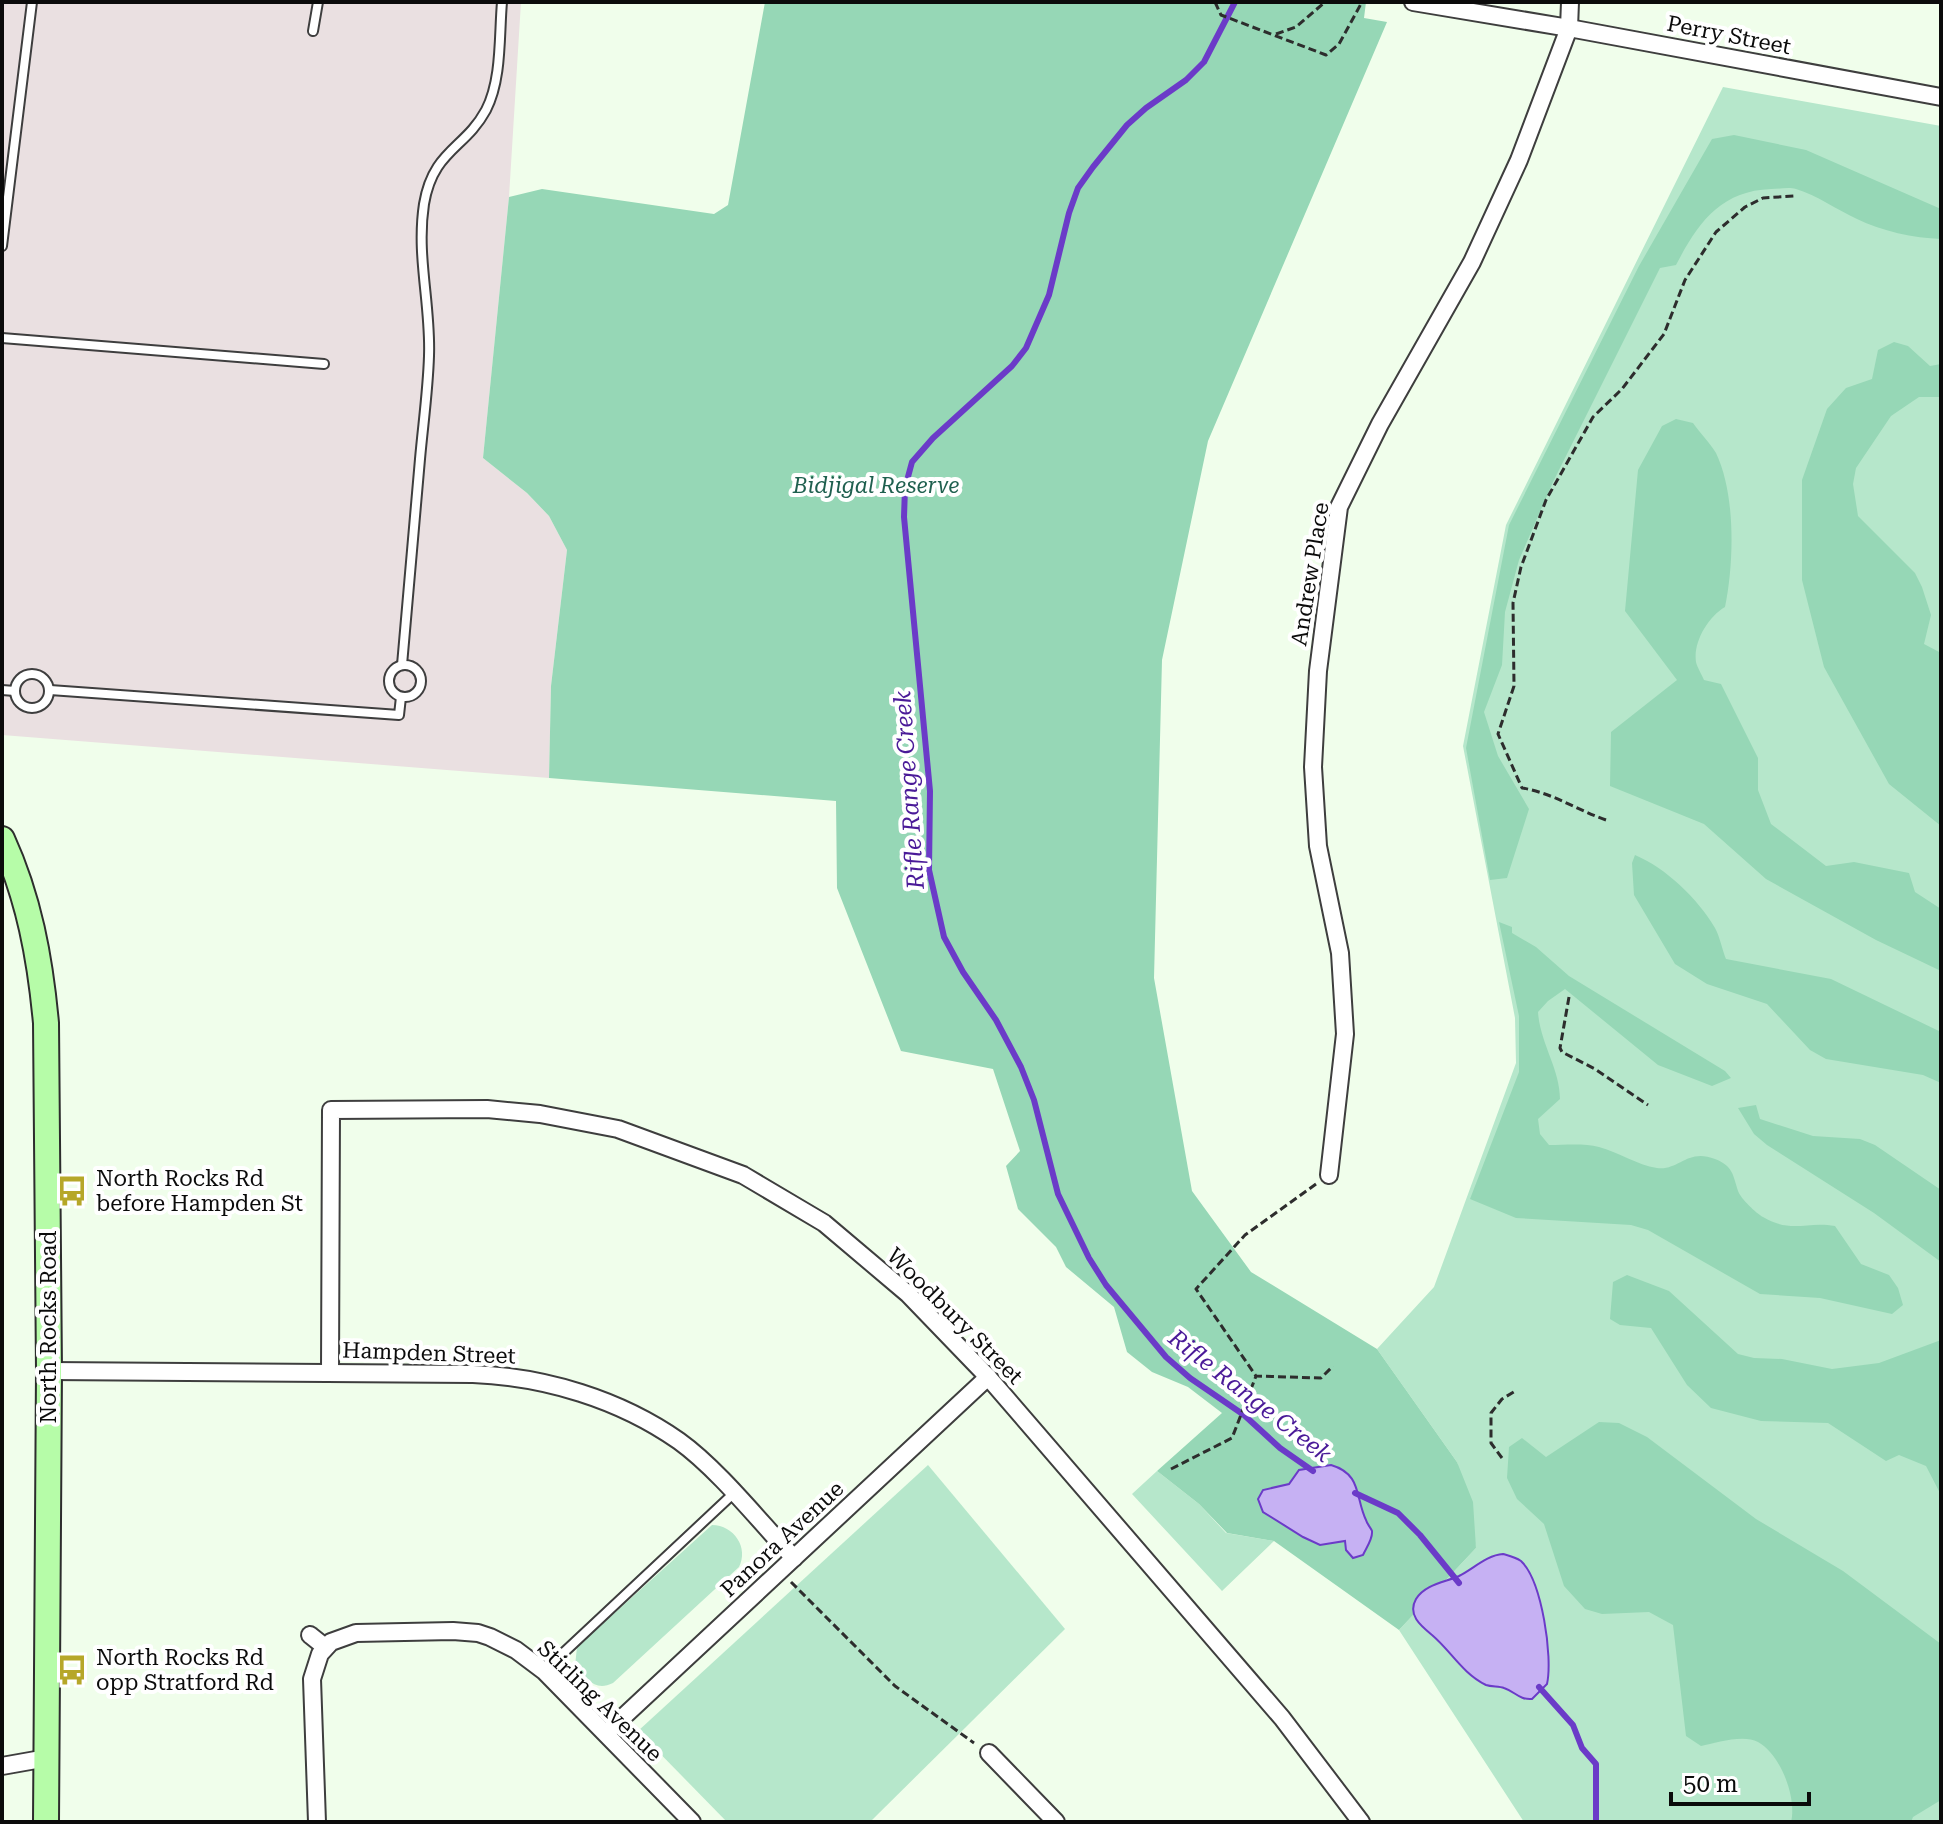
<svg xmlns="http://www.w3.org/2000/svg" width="1943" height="1824" font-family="'Roboto Serif',serif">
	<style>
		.industrial { fill: #eae0e1 }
		.green { fill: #b6e7cb }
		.forest { fill: #96d7b6 }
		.water { fill: #c6b1f3; stroke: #6b3bc8; stroke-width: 2 }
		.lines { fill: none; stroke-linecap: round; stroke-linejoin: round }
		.stream { stroke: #6b3bc8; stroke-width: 6 }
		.lane-casing { stroke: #3e3e3e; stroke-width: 12 }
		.street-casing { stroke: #3e3e3e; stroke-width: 20 }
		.secondary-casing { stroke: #2d2d2d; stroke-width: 28 }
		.path { stroke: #2d2d2d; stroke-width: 3; stroke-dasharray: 8 4; stroke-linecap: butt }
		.lane { stroke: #fff; stroke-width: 8 }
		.street { stroke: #fff; stroke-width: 16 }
		.secondary { stroke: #b6fca8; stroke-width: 24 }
		.labels { text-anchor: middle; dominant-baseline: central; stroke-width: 8; stroke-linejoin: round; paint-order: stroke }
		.street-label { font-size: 22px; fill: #0b0b0b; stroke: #fff }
		.park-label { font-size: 22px; font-style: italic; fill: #1f604f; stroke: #fff }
		.poi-label { font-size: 22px; fill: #0b0b0b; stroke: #fff; text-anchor: start }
		.water-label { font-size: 24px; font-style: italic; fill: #4a1a98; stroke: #fff }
	</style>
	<rect width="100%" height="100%" fill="#f0feeb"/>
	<polygon class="industrial" points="2,2 521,2 509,197 483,458 527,493 549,516 567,550 551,686 549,778 2,735"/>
	<g class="green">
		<polygon points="1723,87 1941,126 1941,1822 1524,1822 1399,1630 1476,1548 1457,1462 1377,1349 1434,1287 1516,1063 1515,1018 1463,746 1506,525"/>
		<polygon points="928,1465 1065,1629 870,1822 727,1822 638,1731"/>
		<polygon points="1157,1471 1199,1504 1226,1533 1274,1541 1222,1591 1132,1494"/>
		<path d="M712 1525C734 1525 749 1548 739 1567L613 1683C595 1692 587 1679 575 1666L577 1647Z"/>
	</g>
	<g class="forest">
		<polygon points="765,2 1366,2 1364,18 1387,22 1208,441 1162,660 1154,978 1192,1191 1251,1272 1377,1349 1457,1462 1473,1502 1476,1548 1399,1630 1274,1541 1227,1533 1199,1504 1157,1471 1222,1413 1188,1387 1152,1372 1127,1352 1114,1307 1066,1267 1056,1247 1018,1209 1006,1166 1020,1151 993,1069 901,1051 837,888 836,801 549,778 551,686 567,550 549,516 527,493 483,458 509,197 542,189 714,214 728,205"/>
		<path d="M1734 135 1806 150 1941 209V239C1914 238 1881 231 1857 219 1837 210 1817 195 1796 189 1789 187 1779 189 1771 189 1720 191 1698 223 1676 265L1660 268 1553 482 1519 560 1505 612 1502 665 1484 712 1498 756 1529 809 1507 878 1490 880 1466 748 1509 525 1639 266 1712 139Z"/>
		<polygon points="1894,342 1908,346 1930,366 1941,364 1941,397 1919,397 1891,416 1856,468 1853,484 1858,516 1915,573 1922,587 1931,615 1924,644 1941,653 1941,826 1889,784 1824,667 1802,580 1802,480 1827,409 1846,388 1872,379 1878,350"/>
		<path d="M1676 419 1693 423C1700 433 1710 443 1716 453 1736 495 1734 563 1725 607 1708 617 1693 642 1696 662 1697 667 1702 675 1704 680L1721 684 1758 758V790L1771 824 1826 866 1854 862 1909 873 1915 892 1941 909V971L1876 940 1766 879 1704 824 1610 786 1611 732 1677 680 1625 611 1638 470 1662 426Z"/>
		<path d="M1635 855C1666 868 1698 899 1715 928 1720 937 1722 949 1726 959L1831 979 1941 1032V1083L1923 1075 1826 1059 1810 1050 1767 1004 1707 984 1675 964 1634 895 1632 863Z"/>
		<path d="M1499 922 1512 927V933L1536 947 1569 976 1725 1071 1731 1078 1712 1086 1658 1065 1565 989 1548 1001 1538 1012C1540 1043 1560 1069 1560 1099L1538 1119 1540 1134 1549 1145C1565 1145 1584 1143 1599 1147 1618 1152 1637 1165 1657 1168 1679 1171 1687 1148 1715 1159 1733 1166 1733 1175 1738 1191 1741 1199 1756 1213 1763 1217 1792 1234 1806 1221 1835 1226L1861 1264 1889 1275 1898 1288 1903 1305 1892 1314 1820 1298 1760 1294 1648 1230 1631 1225 1516 1218 1470 1199 1519 1072V1016Z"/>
		<polygon points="1756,1105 1760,1119 1813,1136 1860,1139 1875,1145 1941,1190 1941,1262 1874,1213 1767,1145 1754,1134 1738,1108"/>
		<polygon points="1627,1275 1669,1291 1738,1354 1754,1358 1782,1359 1832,1369 1879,1363 1941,1340 1941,1495 1926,1466 1899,1455 1886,1461 1828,1423 1761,1421 1711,1408 1687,1385 1651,1328 1620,1325 1610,1319 1613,1282"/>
		<path d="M1599 1422 1619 1423 1647 1437 1756 1519 1843 1571 1941 1644V1800L1913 1817 1911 1822H1791C1797 1798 1781 1755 1758 1742 1743 1734 1716 1743 1701 1746L1686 1736 1673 1625 1649 1612 1602 1614 1585 1609 1564 1586 1544 1524 1517 1499 1507 1478 1509 1447 1522 1438 1546 1457Z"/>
	</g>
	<g class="water">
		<path d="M1331 1465C1362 1474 1355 1497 1366 1520 1367 1524 1371 1528 1372 1531 1373 1539 1366 1548 1363 1555L1353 1558 1346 1550 1345 1541 1320 1545 1303 1537 1263 1512 1258 1499 1263 1490 1289 1484 1299 1470Z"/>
		<path d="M1503 1554C1510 1556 1515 1557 1521 1561 1542 1581 1553 1657 1547 1684L1532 1699C1519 1700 1516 1692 1504 1688 1499 1686 1492 1687 1486 1685 1462 1673 1451 1651 1432 1635 1421 1626 1407 1615 1416 1599 1425 1584 1446 1582 1459 1576 1473 1569 1487 1555 1503 1554Z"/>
	</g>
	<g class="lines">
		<g class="stream">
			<polyline points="1235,2 1204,62 1186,80 1146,108 1127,125 1093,167 1078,188 1069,213 1049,295 1026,348 1012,366 933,438 912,462 905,488 904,517 930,791 929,870 944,937 963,972 996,1020 1021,1067 1034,1100 1058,1194 1089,1258 1106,1285 1166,1357 1190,1378 1244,1415 1280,1448 1313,1471"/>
			<polyline points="1355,1493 1398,1513 1420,1535 1459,1583"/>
			<polyline points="1539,1687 1573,1725 1582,1748 1596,1764 1596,1822"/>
		</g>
		<g class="lane-casing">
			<g id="lane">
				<polyline points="313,31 318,2"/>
				<polyline points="2,246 32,2"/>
				<polyline points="2,338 324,364"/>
				<path d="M402 665C408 597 414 528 420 459 423 425 428 390 429 356 431 305 416 256 424 204 433 150 465 149 486 110 502 79 499 36 502 2"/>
				<circle cx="405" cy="681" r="16"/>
				<circle cx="32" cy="691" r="17"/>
				<polyline points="2,690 15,691"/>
				<polyline points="50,690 399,715 401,697"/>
				<polyline points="544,1671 733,1494"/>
			</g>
		</g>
		<g class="street-casing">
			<g id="street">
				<polyline points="1413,2 1569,28 1941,97"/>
				<polyline points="1329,1175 1345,1034 1340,953 1318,846 1313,767 1318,671 1339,507 1380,424 1472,262 1519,160 1569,28 1570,2"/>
				<path d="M49 1371 473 1374C545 1377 619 1399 679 1441 718 1469 760 1522 794 1558"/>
				<polyline points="330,1372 331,1110 487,1109 540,1114 618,1129 743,1175 824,1223 908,1294 988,1377 1282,1718 1361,1822"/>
				<polyline points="310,1635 325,1647"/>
				<polyline points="606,1733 988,1377"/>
				<polyline points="989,1753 1056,1822"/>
				<polyline points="2,1766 47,1758"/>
				<polyline points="317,1822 312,1679 320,1654 331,1642 356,1633 453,1631 478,1633 490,1637 516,1650 544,1671 692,1822"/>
			</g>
		</g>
		<g class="secondary-casing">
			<path id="secondary" d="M2 839C29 898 40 958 46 1023L49 1371 46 1822"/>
		</g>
		<g class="path">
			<polyline points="1215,2 1221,15 1326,55 1339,44 1362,2"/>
			<polyline points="1276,34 1296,27 1325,2"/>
			<path d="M1606 820C1577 810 1553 793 1522 788L1498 734 1514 686 1513 603 1521 567 1546 500 1593 417 1622 389 1664 334 1685 280 1716 232 1745 207 1763 198 1795 196"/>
			<polyline points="1569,997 1560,1048 1562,1052 1595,1069 1648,1105"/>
			<polyline points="1316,1184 1245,1235 1196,1289 1256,1376 1321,1378 1333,1366"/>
			<polyline points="1502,1458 1491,1443 1491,1413 1502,1399 1517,1390"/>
			<polyline points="1171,1469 1232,1438 1256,1376"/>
			<polyline points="791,1582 895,1686 974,1743"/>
		</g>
		<use href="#lane" class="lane"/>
		<use href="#street" class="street"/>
		<use href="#secondary" class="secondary"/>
	</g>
	<defs>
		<g id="bus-bare" transform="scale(2.4)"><path d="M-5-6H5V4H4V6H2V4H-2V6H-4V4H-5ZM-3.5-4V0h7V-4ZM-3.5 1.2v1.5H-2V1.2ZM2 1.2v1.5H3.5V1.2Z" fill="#b6a729" stroke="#fff" stroke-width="2.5" paint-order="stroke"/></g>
	</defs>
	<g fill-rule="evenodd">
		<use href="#bus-bare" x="72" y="1191"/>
		<use href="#bus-bare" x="72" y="1670"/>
	</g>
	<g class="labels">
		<g class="street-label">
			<text transform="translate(1729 35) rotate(11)">Perry Street</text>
			<text transform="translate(1310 574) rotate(-81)">Andrew Place</text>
			<text transform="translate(955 1316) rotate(45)">Woodbury Street</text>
			<text transform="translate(48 1327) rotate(-90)">North Rocks Road</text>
			<text transform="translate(429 1353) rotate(2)">Hampden Street</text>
			<text transform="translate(782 1539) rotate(-43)">Panora Avenue</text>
			<text transform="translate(600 1701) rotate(44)">Stirling Avenue</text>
		</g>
		<g class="park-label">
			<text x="876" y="485">Bidjigal Reserve</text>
		</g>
		<g class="poi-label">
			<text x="96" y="1178">North Rocks Rd<tspan x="96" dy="25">before Hampden St</tspan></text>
			<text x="96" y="1657">North Rocks Rd<tspan x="96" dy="25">opp Stratford Rd</tspan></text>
		</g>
		<g class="water-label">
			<text transform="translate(909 790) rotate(-94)">Rifle Range Creek</text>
			<text transform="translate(1250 1396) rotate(38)">Rifle Range Creek</text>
		</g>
	</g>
	<rect width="1943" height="1824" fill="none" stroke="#0b0b0b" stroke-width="8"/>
	<path d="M1671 1792v12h138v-12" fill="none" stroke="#0b0b0b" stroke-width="4"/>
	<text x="1683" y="1792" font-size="24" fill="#0b0b0b" stroke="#ffffff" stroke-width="6" paint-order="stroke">50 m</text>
</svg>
